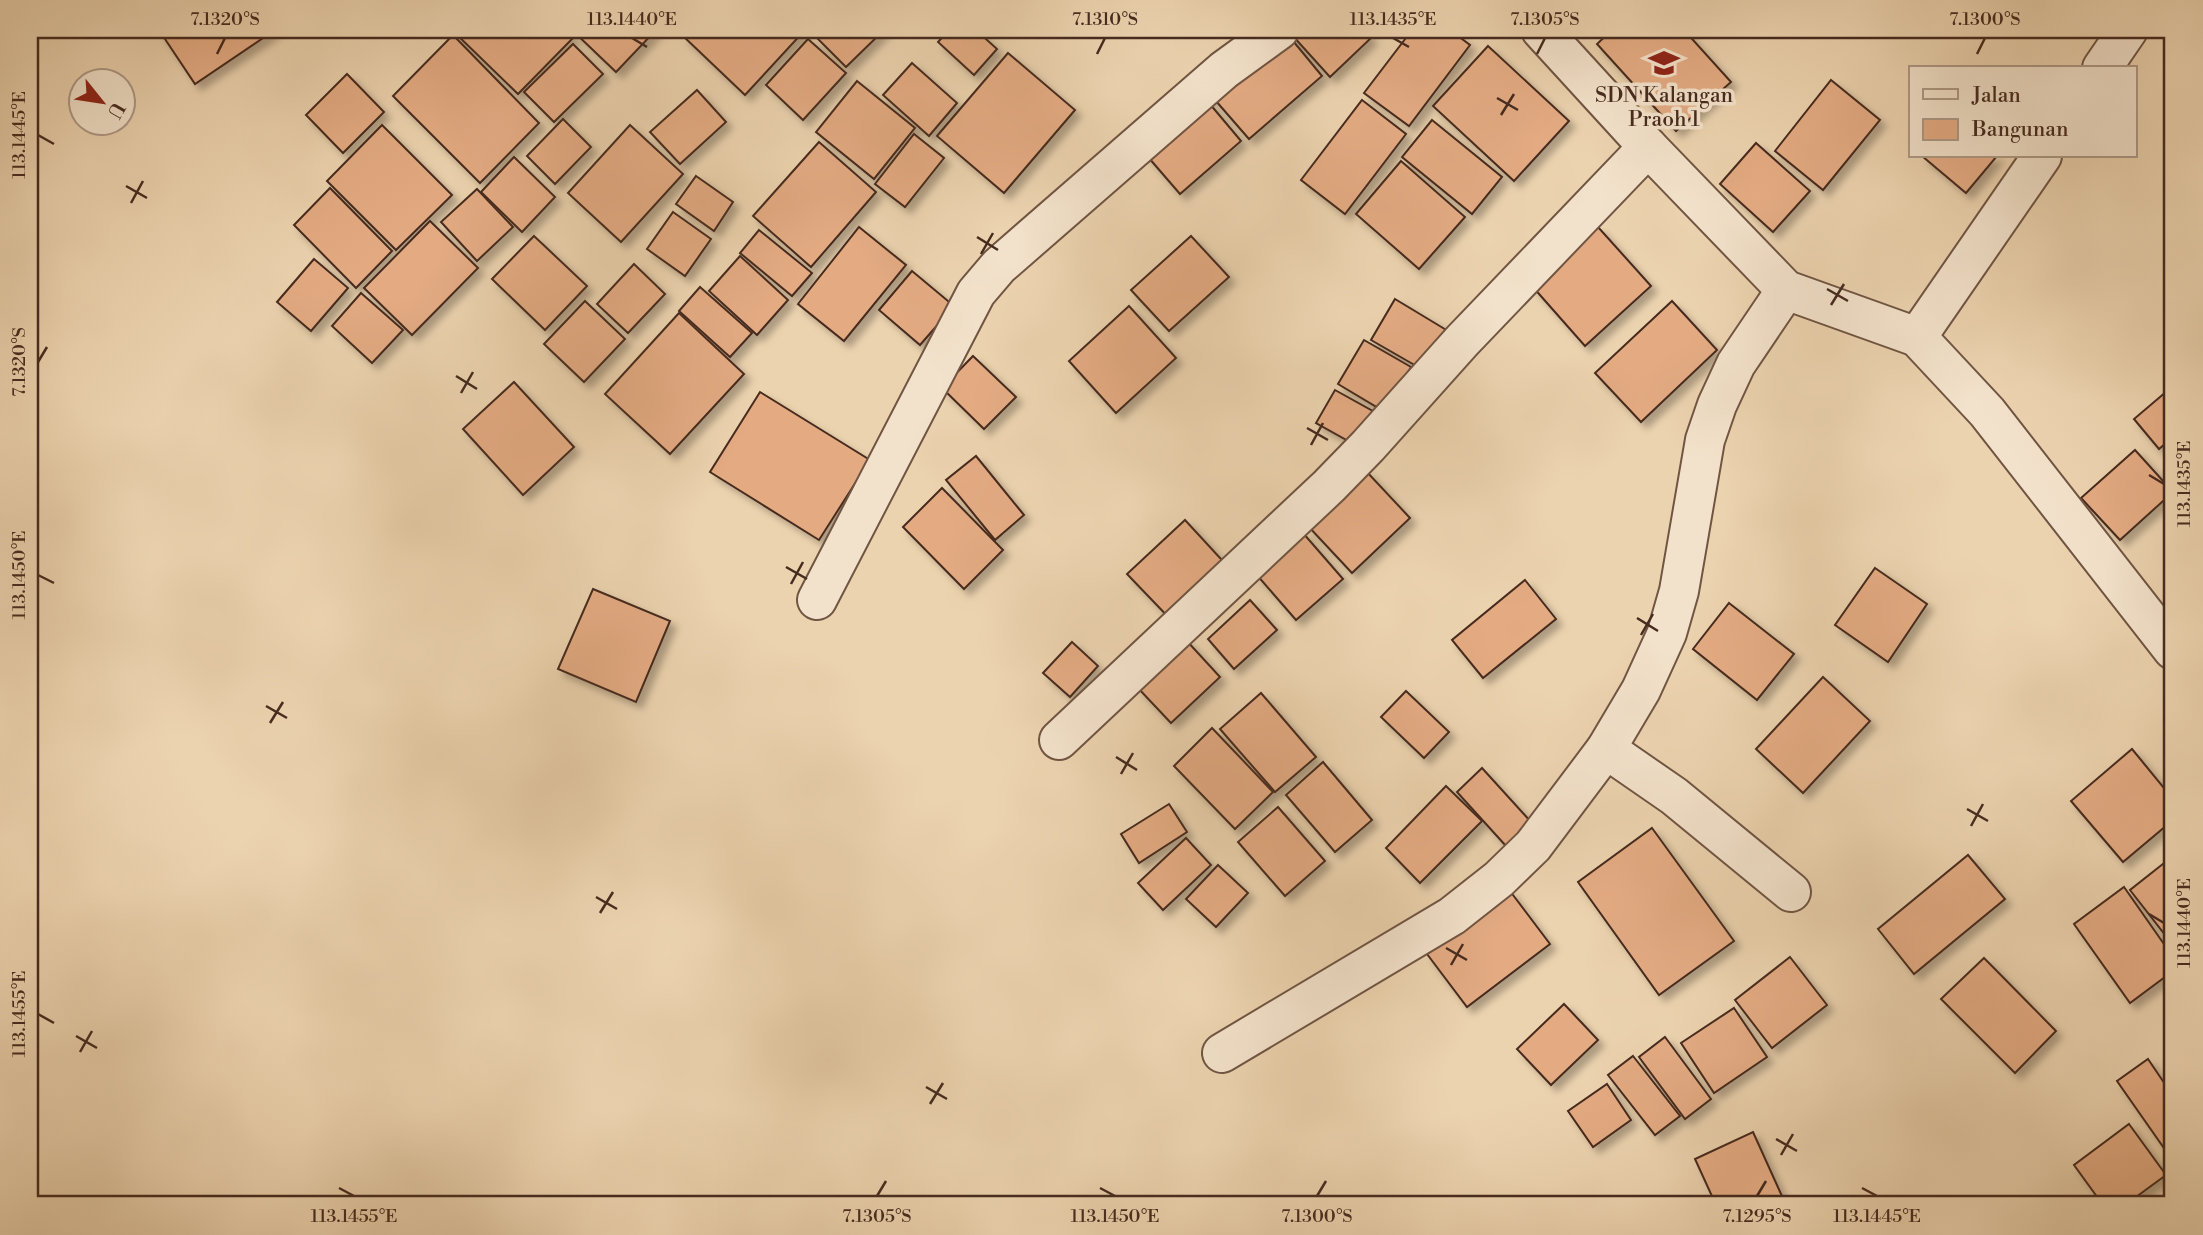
<svg xmlns="http://www.w3.org/2000/svg" width="2203" height="1235" font-family="'Libre Bodoni',serif">
	<style>
		.building { fill: #e4ab83; stroke: #462b1f; stroke-width: 2; filter: url(#shadow) }
		.lines { fill: none; stroke-linecap: round; stroke-linejoin: round }
		.minor-casing { stroke: #705543; stroke-width: 42 }
		.minor { stroke: #f3e2cb; stroke-width: 38 }
		.ticks { fill: none; stroke: #462b1f; stroke-width: 2.5 }
		.labels { text-anchor: middle; dominant-baseline: central; stroke-width: 7; stroke-linejoin: round; paint-order: stroke }
		.poi-label { font-size: 21px; fill: #462b1f; stroke: #f3e2cb }
		.neatline { fill: none; stroke: #462b1f; stroke-width: 2.5 }
		.ticks-label { font-size: 18px; text-anchor: middle; fill: #462b1f }
	</style>
	<defs>
		<filter id="shadow"><feDropShadow dx="6" dy="6" stdDeviation="3.5" flood-color="#0004"/></filter>
	</defs>
	<rect width="100%" height="100%" fill="#ecd3af"/>
	<filter id="stains"><feTurbulence type="fractalNoise" baseFrequency=".00286" numOctaves="4"/><feColorMatrix values="0 0 0 0 .2 0 0 0 0 .09 0 0 0 0 .02 0 0 0 .5 -.17"/></filter>
	<radialGradient id="worn" r=".72"><stop offset=".6" stop-color="#630" stop-opacity="0"/><stop offset="1" stop-color="#630" stop-opacity=".3"/></radialGradient>
	<g class="building">
		<polygon points="159,30 275,30 195,84"/>
		<polygon points="452,30 565,30 573,38 518,94"/>
		<polygon points="572,30 656,30 616,72"/>
		<polygon points="689,30 805,30 745,95 683,36"/>
		<polygon points="827,30 884,30 846,67 818,39"/>
		<polygon points="949,30 976,30 997,49 974,75 938,42"/>
		<polygon points="1284,30 1322,76 1249,139 1209,93"/>
		<polygon points="1298,30 1364,30 1371,38 1330,77 1292,35"/>
		<polygon points="1412,30 1450,30 1470,45 1409,126 1364,93"/>
		<polygon points="1612,30 1684,30 1731,82 1676,131 1597,44"/>
		<polygon points="453,35 539,123 480,183 393,96"/>
		<polygon points="808,39 846,73 803,120 766,85"/>
		<polygon points="573,44 603,74 554,122 524,92"/>
		<polygon points="1488,46 1569,121 1514,181 1433,106"/>
		<polygon points="1008,53 1075,110 1004,193 937,136"/>
		<polygon points="912,63 957,103 929,136 883,95"/>
		<polygon points="347,74 384,112 343,153 306,115"/>
		<polygon points="1831,80 1880,120 1823,190 1775,151"/>
		<polygon points="857,81 915,128 874,179 816,132"/>
		<polygon points="697,90 726,122 680,164 650,132"/>
		<polygon points="1204,97 1241,141 1180,194 1142,150"/>
		<polygon points="1362,100 1406,134 1345,214 1301,180"/>
		<polygon points="563,119 591,147 555,184 527,156"/>
		<polygon points="1432,120 1502,177 1472,214 1402,157"/>
		<polygon points="382,125 452,195 396,250 327,181"/>
		<polygon points="630,125 683,174 621,242 568,193"/>
		<polygon points="914,134 944,158 905,207 875,184"/>
		<polygon points="819,142 876,192 811,267 753,216"/>
		<polygon points="1756,143 1810,191 1773,232 1720,184"/>
		<polygon points="1922,156 1997,156 1966,193"/>
		<polygon points="514,157 555,197 522,232 481,192"/>
		<polygon points="1401,161 1465,217 1419,269 1356,214"/>
		<polygon points="696,176 733,202 714,231 676,204"/>
		<polygon points="330,188 392,251 356,288 294,225"/>
		<polygon points="477,189 513,227 477,261 441,222"/>
		<polygon points="673,212 711,239 685,276 647,249"/>
		<polygon points="430,221 478,268 412,335 364,288"/>
		<polygon points="859,227 906,265 844,341 798,304"/>
		<polygon points="1598,227 1651,286 1585,346 1532,286"/>
		<polygon points="759,230 812,273 792,296 740,253"/>
		<polygon points="534,236 587,286 545,330 492,279"/>
		<polygon points="1191,236 1229,277 1169,331 1131,290"/>
		<polygon points="740,256 788,300 757,335 709,291"/>
		<polygon points="314,259 348,288 311,331 277,302"/>
		<polygon points="634,264 665,294 628,333 597,304"/>
		<polygon points="912,271 954,306 920,345 879,310"/>
		<polygon points="700,287 752,333 730,357 679,311"/>
		<polygon points="361,293 403,330 372,363 332,326"/>
		<polygon points="1395,299 1448,331 1425,371 1371,340"/>
		<polygon points="585,301 625,339 584,382 544,344"/>
		<polygon points="1672,301 1717,350 1641,422 1595,373"/>
		<polygon points="1129,306 1176,358 1116,413 1069,361"/>
		<polygon points="679,313 744,374 670,454 605,394"/>
		<polygon points="1364,340 1411,367 1385,412 1338,384"/>
		<polygon points="973,356 1016,397 984,429 942,388"/>
		<polygon points="514,382 574,447 523,495 463,429"/>
		<polygon points="2173,386 2173,437 2159,449 2134,419"/>
		<polygon points="1335,390 1378,414 1359,447 1316,423"/>
		<polygon points="760,392 870,460 819,540 710,472"/>
		<polygon points="2135,450 2173,492 2120,540 2081,498"/>
		<polygon points="976,456 1024,515 995,540 946,480"/>
		<polygon points="1366,471 1410,518 1352,573 1308,526"/>
		<polygon points="942,488 1003,550 964,589 903,527"/>
		<polygon points="1185,520 1232,571 1175,624 1127,574"/>
		<polygon points="1303,533 1343,579 1296,620 1256,574"/>
		<polygon points="1875,568 1927,604 1888,662 1835,625"/>
		<polygon points="1525,580 1556,619 1483,678 1452,640"/>
		<polygon points="593,589 670,621 636,702 558,669"/>
		<polygon points="1250,600 1277,630 1234,669 1208,639"/>
		<polygon points="1729,603 1794,654 1757,700 1693,649"/>
		<polygon points="1186,640 1220,677 1171,723 1137,687"/>
		<polygon points="1072,642 1098,666 1070,697 1043,673"/>
		<polygon points="1823,677 1870,721 1803,793 1756,749"/>
		<polygon points="1406,691 1449,732 1424,758 1381,717"/>
		<polygon points="1261,693 1316,757 1275,792 1220,729"/>
		<polygon points="1212,728 1273,792 1235,829 1174,766"/>
		<polygon points="2132,749 2173,799 2173,820 2123,862 2071,801"/>
		<polygon points="1323,762 1372,820 1335,852 1286,795"/>
		<polygon points="1482,768 1532,823 1506,846 1457,792"/>
		<polygon points="1446,786 1482,821 1420,883 1386,848"/>
		<polygon points="1169,804 1187,832 1139,863 1121,834"/>
		<polygon points="1278,807 1325,861 1285,896 1238,842"/>
		<polygon points="1652,828 1734,941 1659,995 1578,882"/>
		<polygon points="1186,838 1211,865 1163,910 1138,883"/>
		<polygon points="1968,855 2005,899 1914,974 1878,929"/>
		<polygon points="2173,856 2173,945 2130,890"/>
		<polygon points="1218,865 1248,893 1216,927 1186,899"/>
		<polygon points="2124,887 2173,957 2173,971 2130,1003 2074,924"/>
		<polygon points="1510,891 1550,944 1467,1007 1427,954"/>
		<polygon points="1790,957 1827,1005 1772,1048 1735,1000"/>
		<polygon points="1984,958 2056,1031 2015,1073 1941,999"/>
		<polygon points="1564,1004 1598,1040 1551,1085 1517,1049"/>
		<polygon points="1734,1008 1767,1057 1714,1093 1681,1043"/>
		<polygon points="1665,1037 1711,1099 1685,1119 1639,1057"/>
		<polygon points="1633,1056 1680,1116 1655,1135 1608,1075"/>
		<polygon points="2148,1059 2173,1096 2173,1161 2117,1081"/>
		<polygon points="1607,1084 1631,1120 1593,1147 1568,1111"/>
		<polygon points="2129,1124 2166,1175 2125,1205 2103,1205 2074,1165"/>
		<polygon points="1753,1132 1786,1205 1716,1205 1695,1159"/>
	</g>
	<g class="lines">
		<g class="minor-casing">
			<g id="minor">
				<polyline points="1541,30 1648,147 1786,290 1917,337 1987,412 2173,650"/>
				<polyline points="2102,68 2128,30"/>
				<polyline points="1917,337 2042,156"/>
				<polyline points="817,600 976,293 999,266 1224,70 1279,30"/>
				<polyline points="1059,740 1329,486 1368,446 1462,341 1648,147"/>
				<polyline points="1606,749 1674,796 1791,892"/>
				<polyline points="1222,1053 1452,916 1499,879 1533,846 1606,749 1641,690 1667,633 1679,591 1705,440 1717,405 1736,364 1786,290"/>
			</g>
		</g>
		<use href="#minor" class="minor"/>
	</g>
	<path class="ticks" d="M632 38 647 47M1393 38 1409 47M217 54 225 38M1097 54 1105 38M1537 54 1545 38M1977 54 1985 38M1497 98 1518 110M1501 115 1514 94M38 135 54 144M126 186 147 198M131 203 143 181M977 237 998 250M981 254 993 233M1827 289 1848 301M1831 305 1844 284M38 362 47 347M456 376 477 389M461 393 473 372M1307 428 1328 440M1311 445 1323 423M2149 475 2164 484M786 567 807 579M38 575 54 583M791 584 803 562M1637 618 1658 631M1641 635 1653 614M266 706 287 718M270 723 283 702M1116 757 1137 770M1121 774 1133 753M1967 809 1988 821M1971 826 1983 804M596 897 617 909M600 913 613 892M2149 914 2164 923M1446 948 1467 960M1451 965 1463 944M38 1014 54 1023M76 1036 97 1048M80 1052 92 1031M926 1087 947 1099M930 1104 943 1083M1776 1139 1797 1151M1781 1155 1793 1134M339 1188 354 1196M1100 1188 1115 1196M1862 1188 1877 1196M877 1196 886 1181M1317 1196 1326 1181M1757 1196 1766 1181"/>
	<defs>
		<g id="school-bare" transform="scale(2.415)"><path d="M0-5L7-2L0 1L-7-2ZM-4 1L0 2.5L4 1V4Q0 6-4 4Z" fill="#8f2418" stroke="#f3e2cb" stroke-width="2.5" paint-order="stroke"/></g>
	</defs>
	<g fill-rule="evenodd">
		<use href="#school-bare" x="1664" y="63"/>
	</g>
	<g class="labels">
		<g class="poi-label">
			<text x="1664" y="96">SDN Kalangan<tspan x="1664" dy="24">Praoh 1</tspan></text>
		</g>
	</g>
	<rect width="2203" height="1235" fill="none" stroke="#ecd3af" stroke-width="77"/>
	<rect x="1909" y="66" width="228" height="91" fill="#f3e2cb" stroke="#ae9986" stroke-width="2"/>
	<rect x="1923" y="89" width="35" height="10" fill="#f3e2cb" stroke="#ae9986" stroke-width="2"/>
	<text x="1972" y="102" font-size="21" fill="#462b1f">Jalan</text>
	<rect x="1923" y="119" width="35" height="21" fill="#e4ab83" stroke="#ae9986" stroke-width="2"/>
	<text x="1972" y="136" font-size="21" fill="#462b1f">Bangunan</text>
	<g transform="translate(102 102) rotate(120)"><circle r="33" fill="#f3e2cb" stroke="#ae9986" stroke-width="2"/>
	<path d="M0-5L12 26L0 18L-12 26Z" fill="#8f2418"/>
	<text y="-10" font-size="19" font-weight="bold" text-anchor="middle" fill="#462b1f">U</text>
	</g>
	<rect x="38" y="38" width="2126" height="1158" class="neatline"/>
	<g class="ticks-label">
		<text x="225" y="25">7.1320°S</text>
		<text x="632" y="25">113.1440°E</text>
		<text x="1105" y="25">7.1310°S</text>
		<text x="1393" y="25">113.1435°E</text>
		<text x="1545" y="25">7.1305°S</text>
		<text x="1985" y="25">7.1300°S</text>
		<text transform="translate(19 135) rotate(-90)" y="6">113.1445°E</text>
		<text transform="translate(19 362) rotate(-90)" y="6">7.1320°S</text>
		<text transform="translate(2184 484) rotate(-90)" y="6">113.1435°E</text>
		<text transform="translate(19 575) rotate(-90)" y="6">113.1450°E</text>
		<text transform="translate(2184 923) rotate(-90)" y="6">113.1440°E</text>
		<text transform="translate(19 1014) rotate(-90)" y="6">113.1455°E</text>
		<text x="354" y="1222">113.1455°E</text>
		<text x="877" y="1222">7.1305°S</text>
		<text x="1115" y="1222">113.1450°E</text>
		<text x="1317" y="1222">7.1300°S</text>
		<text x="1757" y="1222">7.1295°S</text>
		<text x="1877" y="1222">113.1445°E</text>
	</g>
	<rect width="100%" height="100%" filter="url(#stains)"/>
	<rect width="100%" height="100%" fill="url(#worn)"/>
</svg>
